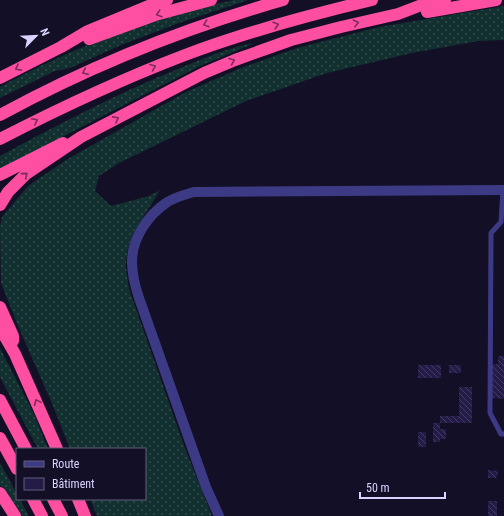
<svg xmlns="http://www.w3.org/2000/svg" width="504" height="516" font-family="'Roboto Condensed',sans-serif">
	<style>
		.grass { fill: url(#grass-dots) }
		.building { fill: url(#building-back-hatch) }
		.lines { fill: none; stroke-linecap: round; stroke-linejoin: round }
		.lane { stroke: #3d3a85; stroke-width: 5 }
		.street { stroke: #3d3a85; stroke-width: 10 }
		.highway { stroke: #ff4fa3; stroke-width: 12 }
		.oneway { stroke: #7d2c5e }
	</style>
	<defs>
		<pattern id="grass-dots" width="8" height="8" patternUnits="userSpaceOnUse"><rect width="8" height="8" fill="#12302f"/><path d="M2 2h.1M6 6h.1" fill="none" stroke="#344d4e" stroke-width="1.8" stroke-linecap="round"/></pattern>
		<pattern id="building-back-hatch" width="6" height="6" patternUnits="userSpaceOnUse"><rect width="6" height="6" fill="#241b47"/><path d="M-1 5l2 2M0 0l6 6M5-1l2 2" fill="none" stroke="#433b63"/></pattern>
	</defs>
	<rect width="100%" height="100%" fill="#130f26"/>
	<g class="grass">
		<path d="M234 0H248L179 23 121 45 70 68 55 71 0 98V87C73 47 152 17 234 0Z"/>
		<path d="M504 6V40L478 41 412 53 327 73 246 101 119 163 99 176 95 191 111 206 149 196 160 190C146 215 125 237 126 268 127 275 128 282 129 289L186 451 212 516H97L90 499H145V449H70L51 401 18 326 1 283 0 226 2 217 28 186 66 160 186 92 241 68 297 48 379 27Z"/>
		<path d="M255 43 200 66 0 169V156C59 124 118 93 180 68 205 58 229 47 255 43Z"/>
		<polygon points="0,348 34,414 48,449 38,449 0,377"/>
		<polygon points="0,463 17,494 17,499 20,499 29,516 20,516 0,485"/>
	</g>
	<g class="building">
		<polygon points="498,356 504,356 504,399 492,398 492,364 498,364"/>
		<rect x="418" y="365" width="23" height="13"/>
		<rect x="449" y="365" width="12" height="8"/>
		<polygon points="459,387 472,387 472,423 440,423 440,416 459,416"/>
		<polygon points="433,423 440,423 440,429 446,429 446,439 440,439 440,442 433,442"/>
		<rect x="418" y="432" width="8" height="15"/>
		<polygon points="488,470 497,471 498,474 496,478 488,478"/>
		<rect x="488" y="501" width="9" height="15"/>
	</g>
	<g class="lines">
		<polyline class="lane" points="503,190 501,222 491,233 490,413 501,434 504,434"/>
		<path class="street" d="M219 516 206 487 139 298C135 286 132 275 132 262 132 239 147 216 166 203 175 197 184 195 194 192L504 190"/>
		<g class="highway">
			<polyline points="427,12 496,0"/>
			<polyline points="89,39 155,15 211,0"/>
			<polyline points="0,78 61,47 88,31 151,5 167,0"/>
			<path d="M0 115C90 66 185 28 283 0"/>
			<path d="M0 139C60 108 122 79 185 55 246 32 309 15 372 0"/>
			<polyline points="0,175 63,143"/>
			<polyline points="0,205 8,192 26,174 81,137 204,73 235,60 291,40 341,27 398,14 419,6 445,0"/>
			<polyline points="0,307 13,336 13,341"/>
			<polyline points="0,328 15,354 57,449"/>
			<polyline points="0,400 26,449"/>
			<polyline points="0,438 17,469"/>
			<polyline points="0,493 15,516"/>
			<polyline points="33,499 42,516"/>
			<polyline points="53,499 62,516"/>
			<polyline points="78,499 85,516"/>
		</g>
	</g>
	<defs><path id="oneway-chevron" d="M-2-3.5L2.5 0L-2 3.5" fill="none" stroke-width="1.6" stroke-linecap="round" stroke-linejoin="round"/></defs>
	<g class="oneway">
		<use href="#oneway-chevron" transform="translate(159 14) rotate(163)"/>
		<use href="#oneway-chevron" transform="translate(356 23) rotate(-13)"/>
		<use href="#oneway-chevron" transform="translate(206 24) rotate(161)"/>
		<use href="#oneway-chevron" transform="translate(276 25) rotate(-16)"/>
		<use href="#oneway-chevron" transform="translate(232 61) rotate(-22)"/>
		<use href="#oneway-chevron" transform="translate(153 67) rotate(-22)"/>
		<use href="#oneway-chevron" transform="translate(18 68) rotate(152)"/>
		<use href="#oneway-chevron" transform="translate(85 72) rotate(156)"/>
		<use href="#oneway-chevron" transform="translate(116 119) rotate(-28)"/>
		<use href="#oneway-chevron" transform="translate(35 121) rotate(-27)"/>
		<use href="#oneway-chevron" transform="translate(25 175) rotate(-40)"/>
		<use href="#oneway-chevron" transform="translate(37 402) rotate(-114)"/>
	</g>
	<rect x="16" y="448" width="130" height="52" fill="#130f26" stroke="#625e7d"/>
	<rect x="24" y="461" width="20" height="6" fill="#3d3a85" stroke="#625e7d"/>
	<text x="52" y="468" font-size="12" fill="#d9d4ff">Route</text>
	<rect x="24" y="478" width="20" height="12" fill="#241b47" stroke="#625e7d"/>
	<text x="52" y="488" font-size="12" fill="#d9d4ff">Bâtiment</text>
	<g transform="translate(36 36) rotate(66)" stroke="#130f26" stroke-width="3" paint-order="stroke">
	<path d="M0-3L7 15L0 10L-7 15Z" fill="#d9d4ff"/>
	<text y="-6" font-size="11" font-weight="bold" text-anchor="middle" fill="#d9d4ff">N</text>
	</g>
	<path d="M360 492v6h85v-6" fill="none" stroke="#d9d4ff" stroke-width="2"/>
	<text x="366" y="492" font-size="12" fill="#d9d4ff" stroke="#130f26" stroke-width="3" paint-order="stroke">50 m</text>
</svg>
